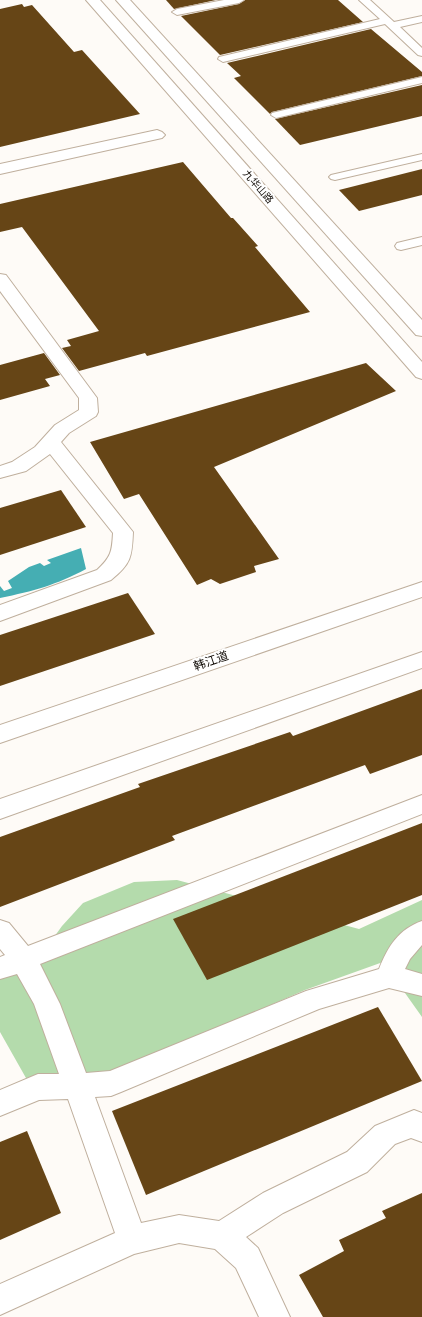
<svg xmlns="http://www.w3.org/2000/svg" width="422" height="1317" font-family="'Alegreya Sans','Noto Sans SC',sans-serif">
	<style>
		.green { fill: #b4dbac }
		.water { fill: #45aeb3 }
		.building { fill: #664516 }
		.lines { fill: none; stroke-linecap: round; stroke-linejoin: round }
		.service-casing { stroke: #bfaf9d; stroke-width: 2 }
		.minor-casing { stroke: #bfaf9d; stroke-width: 2 }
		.tertiary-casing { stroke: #bfaf9d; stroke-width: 2 }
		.service { fill: #fff; fill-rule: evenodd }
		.minor { fill: #fff; fill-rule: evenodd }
		.tertiary { fill: #fff; fill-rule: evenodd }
		.labels { text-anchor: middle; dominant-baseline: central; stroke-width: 4; stroke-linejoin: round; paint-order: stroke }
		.far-street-label { font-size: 10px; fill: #100b06; stroke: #fff }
		.street-label { font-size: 12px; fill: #100b06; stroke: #fff }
	</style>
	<rect width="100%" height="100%" fill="#fefbf7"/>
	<polygon class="green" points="177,880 359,929 422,900 422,1017 383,962 305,990 115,1073 26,1078 0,1032 0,957 44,951 62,926 83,903 134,882"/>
	<path class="water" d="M81 548 86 569C56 585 34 591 0 598V586L4 591 12 588 8 581 29 567 40 563 44 566 51 563 47 560Z"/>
	<g class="building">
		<polygon points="166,0 216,0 174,9"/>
		<polygon points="245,0 338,0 363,22 220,55 181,16 239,4"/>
		<polygon points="22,4 24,7 32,5 74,52 82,50 140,114 0,147 0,9"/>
		<polygon points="371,29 422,72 422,76 272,112 270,114 234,78 241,76 227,63"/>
		<polygon points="422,85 422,116 300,145 275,119"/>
		<polygon points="183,162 231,218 233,218 258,246 255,247 310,312 147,356 145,353 79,371 62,348 71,346 67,340 99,331 22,227 0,232 0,204"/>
		<polygon points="422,169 422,195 359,211 339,190"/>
		<polygon points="44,353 60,375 45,379 50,386 0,400 0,365"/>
		<polygon points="366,363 396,391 214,467 279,559 254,566 256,572 220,584 211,579 197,585 139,494 124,499 90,442"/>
		<polygon points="61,490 86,527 0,555 0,508"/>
		<polygon points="128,593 155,634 0,686 0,635"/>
		<polygon points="422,689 422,755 370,774 365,765 172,836 175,840 0,907 0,837 140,787 138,784 290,732 293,736"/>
		<polygon points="422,823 422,895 207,980 173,919"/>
		<polygon points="378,1007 422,1081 146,1195 112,1111"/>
		<polygon points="27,1131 61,1213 0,1240 0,1142"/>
		<polygon points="422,1193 422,1317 323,1317 299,1275 344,1251 339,1240 386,1218 382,1211"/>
	</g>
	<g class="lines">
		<g class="service-casing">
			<g id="service">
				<polygon points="224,0 244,0 239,3 177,15 172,12 177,9"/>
				<polygon points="359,0 370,0 394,22 422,16 422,22 400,27 422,48 422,56 418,55 385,24 223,62 218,59 219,57 380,19"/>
				<polygon points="422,77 422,83 276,118 271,115 272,113"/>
				<polygon points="422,154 422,160 335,180 331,179 329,177 331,175"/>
				<polygon points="422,237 422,245 401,250 397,249 395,246 397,243"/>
			</g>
		</g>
		<g class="minor-casing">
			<g id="minor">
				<polygon points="157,130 162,132 165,135 162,138 0,174 0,164"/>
				<path d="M0 274 6 275 97 398 98 412 96 416 69 433 61 442 133 532C132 557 131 564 111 580L0 621V605L97 570C111 557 112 552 113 533L50 454 26 471 0 478V466L12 462 35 447 55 425 79 410V398L0 291Z"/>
				<polygon points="422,582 422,597 0,743 0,725"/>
				<polygon points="422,652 422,668 0,819 0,799"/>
				<path d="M422 795V814L40 964 60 1004 86 1073 110 1071 306 991 379 969C388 946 399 929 422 921V945L410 959 405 969 422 974V996L389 988 319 1009 121 1092 111 1096 95 1097 141 1223 179 1215 219 1221 263 1193 347 1152 375 1126 414 1110 422 1113V1142L411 1138 395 1144 367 1172 283 1213 246 1237 258 1248 290 1317H259L236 1268 215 1249 179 1243 134 1254 0 1315V1284L115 1233 68 1099 39 1100 0 1116V1090L38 1074H59L34 1004 17 974 0 979V957L5 955 0 949V920L9 923 28 946Z"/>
			</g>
		</g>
		<g class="tertiary-casing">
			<g id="tertiary">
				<polygon points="86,0 100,0 422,362 422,379 416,377"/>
				<polygon points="116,0 130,0 422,320 422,336 416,335"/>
			</g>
		</g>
		<use href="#service" class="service"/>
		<use href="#minor" class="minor"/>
		<use href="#tertiary" class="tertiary"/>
	</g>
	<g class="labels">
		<g class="far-street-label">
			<text transform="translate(258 187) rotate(49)">九华山路</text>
		</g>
		<g class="street-label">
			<text transform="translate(211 661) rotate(-19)">韩江道</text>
		</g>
	</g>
</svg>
